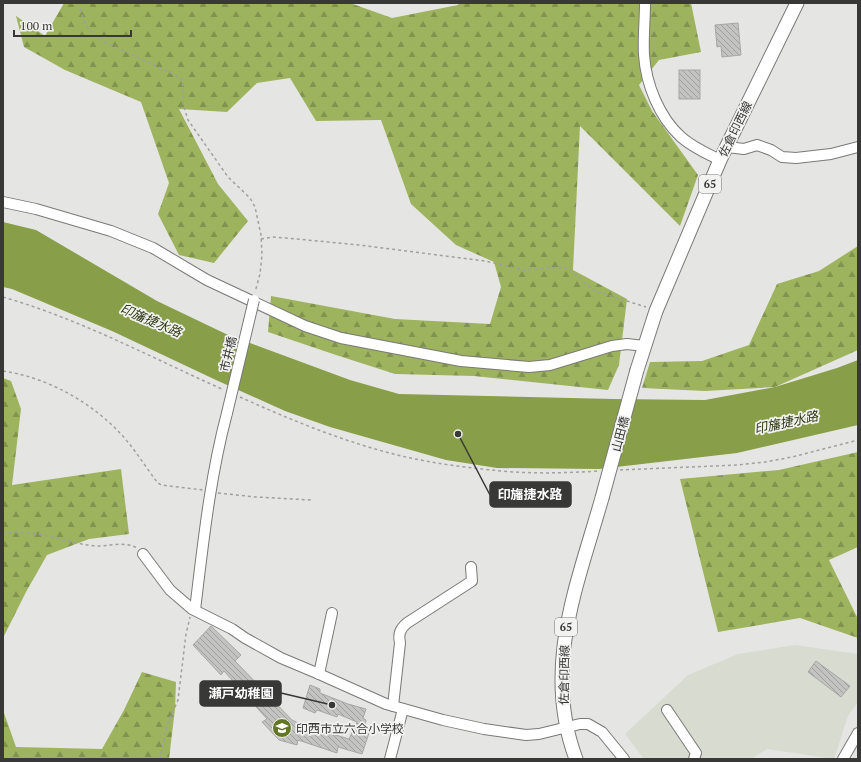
<svg xmlns="http://www.w3.org/2000/svg" width="861" height="762" font-family="'PT Serif','Noto Sans JP',serif">
	<style>
		.built { fill: #d7dbd0 }
		.forest { fill: url(#forest-firs) }
		.water { fill: #889e48 }
		.building { fill: url(#building-back-hatch); stroke: #a7a8a5 }
		.lines { fill: none; stroke-linecap: round; stroke-linejoin: round }
		.minor-casing { stroke: #797a77; stroke-width: 12 }
		.major-casing { stroke: #797a77; stroke-width: 15 }
		.path { stroke: #a0a09e; stroke-width: 1.5; stroke-dasharray: 3 3; stroke-linecap: butt }
		.minor { stroke: #fff; stroke-width: 10 }
		.major { stroke: #fff; stroke-width: 13 }
		.minor-bridge-casing { stroke: #797a77; stroke-width: 12; stroke-linecap: butt }
		.major-bridge-casing { stroke: #797a77; stroke-width: 15; stroke-linecap: butt }
		.minor-bridge { stroke: #fff; stroke-width: 10 }
		.major-bridge { stroke: #fff; stroke-width: 13 }
		.labels { text-anchor: middle; dominant-baseline: central; stroke-width: 3.5; stroke-linejoin: round; paint-order: stroke }
		.shield { fill: #f2f3f0; stroke: #70706e; stroke-width: 1 }
		.shield-label { font-size: 11px; font-weight: bold; fill: #383837 }
		.street-label { font-size: 12px; fill: #383837; stroke: #f2f3f0 }
		.poi-label { font-size: 12px; fill: #383837; stroke: #f2f3f0; text-anchor: start }
		.water-label { font-size: 13px; font-style: italic; fill: #303915; stroke: #f2f3f0 }
		.leader { fill: none; stroke: #383837; stroke-width: 1.5 }
		.callout-dot { fill: #383837; stroke: #f2f3f0; stroke-width: 1.5 }
		.callout { fill: #383837; stroke: #383837; stroke-width: 1.5 }
		.callout-label { font-size: 13px; text-anchor: middle; font-weight: bold; fill: #fff }
	</style>
	<defs>
		<pattern id="forest-firs" width="22" height="20" patternUnits="userSpaceOnUse"><rect width="22" height="20" fill="#9db35d"/><path d="M5 1l3.5 6h-7zM16 11l3.5 6h-7z" fill="#81934e"/></pattern>
		<pattern id="building-back-hatch" width="6" height="6" patternUnits="userSpaceOnUse"><rect width="6" height="6" fill="#c3c4c1"/><path d="M-1 5l2 2M0 0l6 6M5-1l2 2" fill="none" stroke="#9fa09e"/></pattern>
	</defs>
	<rect width="100%" height="100%" fill="#e5e6e3"/>
	<polygon class="built" points="795,645 858,654 858,702 848,716 834,759 767,749 751,759 644,759 625,734 688,675 738,654"/>
	<g class="forest">
		<polygon points="64,3 350,3 392,18 458,5 459,3 691,3 701,52 659,60 639,85 652,111 698,175 680,226 580,126 573,270 627,299 619,365 608,390 474,376 395,374 333,354 268,332 271,296 395,319 490,324 501,287 494,262 456,245 411,204 381,120 316,121 290,78 257,83 227,112 179,109 218,184 248,221 214,263 179,255 158,214 169,183 141,102 65,70 24,47 16,16 45,36"/>
		<polygon points="858,246 858,350 775,387 705,391 642,388 650,362 702,361 749,345 777,284 819,271"/>
		<polygon points="3,378 11,381 21,409 12,485 121,469 129,534 89,539 47,555 26,592 3,638"/>
		<polygon points="858,452 858,547 829,560 858,619 858,638 800,618 718,632 680,479 779,470"/>
		<polygon points="142,672 176,682 175,709 169,759 3,759 3,710 16,747 102,749 124,710"/>
	</g>
	<polygon class="water" points="3,222 36,230 157,301 226,334 350,380 399,394 613,399 705,400 775,387 837,368 858,360 858,425 737,453 599,469 497,468 446,460 330,427 285,411 216,380 112,331 12,289 3,287"/>
	<g class="building">
		<polygon points="738,23 741,55 722,57 721,46 717,47 715,25"/>
		<rect x="679" y="70" width="21" height="29"/>
		<polygon points="211,626 241,655 235,661 292,720 302,725 349,739 357,722 338,714 337,717 317,710 315,713 303,708 310,685 320,689 320,693 348,704 366,709 363,718 366,720 364,727 370,730 362,754 338,747 337,753 298,740 297,745 279,740 262,722 267,719 224,671 221,675 193,645"/>
		<polygon points="816,661 850,686 841,697 808,672"/>
	</g>
	<g class="lines">
		<g class="minor-casing">
			<g id="minor">
				<path d="M645 3C645 20 643 38 644 55 646 84 659 117 681 137 692 147 706 153 720 160"/>
				<polyline points="727,147 744,149 757,145 771,150 782,157 796,158 831,154 858,147"/>
				<polyline points="3,202 36,209 111,231 153,248 207,280 305,326 341,338 461,361 529,367 550,365 612,346 627,344 644,346"/>
				<polyline points="143,554 170,590 192,609 232,629 245,638 281,658 319,674 386,704 443,720 484,729 526,735 539,734 580,724 588,724 602,732 624,759"/>
				<path d="M195 610C203 544 210 477 227 413"/>
				<polyline points="319,674 332,613"/>
				<path d="M393 706 400 643C398 634 400 629 407 623L472 581 471 567"/>
				<polyline points="667,710 696,753 694,759"/>
				<polyline points="390,759 403,709"/>
				<polyline points="843,759 858,733"/>
			</g>
		</g>
		<g class="major-casing">
			<g id="major">
				<polyline points="637,370 656,311 720,160 797,3"/>
				<path d="M576 759C542 668 577 586 602 498"/>
			</g>
		</g>
		<g class="path">
			<path d="M79 3C83 22 87 30 103 41L175 75 181 79 183 86V104L188 120 228 177 250 198 255 207 261 235 262 255 260 274 255 292"/>
			<polyline points="261,239 273,237 297,239 359,245 485,261 524,270 562,267 568,269 595,291 646,307"/>
			<path d="M3 297C82 320 150 357 224 390"/>
			<path d="M3 371C45 377 88 400 118 431 132 445 145 466 157 482L161 485 203 490"/>
			<path d="M240 397C293 421 349 444 406 457 437 464 470 468 502 471 534 474 566 473 599 471"/>
			<polyline points="620,470 737,465 765,462 792,457 858,440"/>
			<polyline points="218,493 256,497 311,500"/>
			<path d="M3 534C34 527 66 544 97 546 110 546 125 541 137 548"/>
			<polyline points="160,759 167,725 178,700 186,634 190,617"/>
		</g>
		<use href="#minor" class="minor"/>
		<use href="#major" class="major"/>
		<g class="minor-bridge-casing">
			<polyline id="minor-bridge" points="227,413 254,300"/>
		</g>
		<g class="major-bridge-casing">
			<polyline id="major-bridge" points="602,498 637,370"/>
		</g>
		<use href="#minor-bridge" class="minor-bridge"/>
		<use href="#major-bridge" class="major-bridge"/>
	</g>
	<defs>
		<g id="school-disc" transform="scale(1)"><circle r="9.5" fill="#637625" stroke="#f2f3f0"/><path d="M0-5L7-2L0 1L-7-2ZM-4 1L0 2.5L4 1V4Q0 6-4 4Z" fill="#fff"/></g>
	</defs>
	<g fill-rule="evenodd">
		<use href="#school-disc" x="282" y="728"/>
	</g>
	<g class="labels">
		<g class="shield">
			<rect x="699" y="175" width="22" height="18" rx="3"/>
			<rect x="555" y="618" width="22" height="18" rx="3"/>
		</g>
		<g class="shield-label">
			<text x="710" y="184">65</text>
			<text x="566" y="627">65</text>
		</g>
		<g class="street-label">
			<text transform="translate(735 129) rotate(-64)">佐倉印西線</text>
			<text transform="translate(228 354) rotate(-77)">市井橋</text>
			<text transform="translate(620 434) rotate(-75)">山田橋</text>
			<text transform="translate(564 675) rotate(-89)">佐倉印西線</text>
		</g>
		<g class="poi-label">
			<text x="296" y="728">印西市立六合小学校</text>
		</g>
		<g class="water-label">
			<text transform="translate(151 320) rotate(23)">印旛捷水路</text>
			<text transform="translate(786 422) rotate(-12)">印旛捷水路</text>
		</g>
	</g>
	<path class="leader" d="M458 434L490 495M332 705L281 693"/>
	<g class="callout-dot">
		<circle cx="458" cy="434" r="4"/>
		<circle cx="332" cy="705" r="4"/>
	</g>
	<g class="callout">
		<rect x="490" y="482" width="81" height="25" rx="4"/>
		<rect x="200" y="681" width="81" height="25" rx="4"/>
	</g>
	<g class="callout-label">
		<text x="530" y="499">印旛捷水路</text>
		<text x="241" y="698">瀬戸幼稚園</text>
	</g>
	<rect width="861" height="762" fill="none" stroke="#383837" stroke-width="8"/>
	<path d="M14 30v6h117v-6" fill="none" stroke="#383837" stroke-width="2"/>
	<text x="20" y="30" font-size="12" fill="#383837" stroke="#f2f3f0" stroke-width="3" paint-order="stroke">100 m</text>
</svg>
